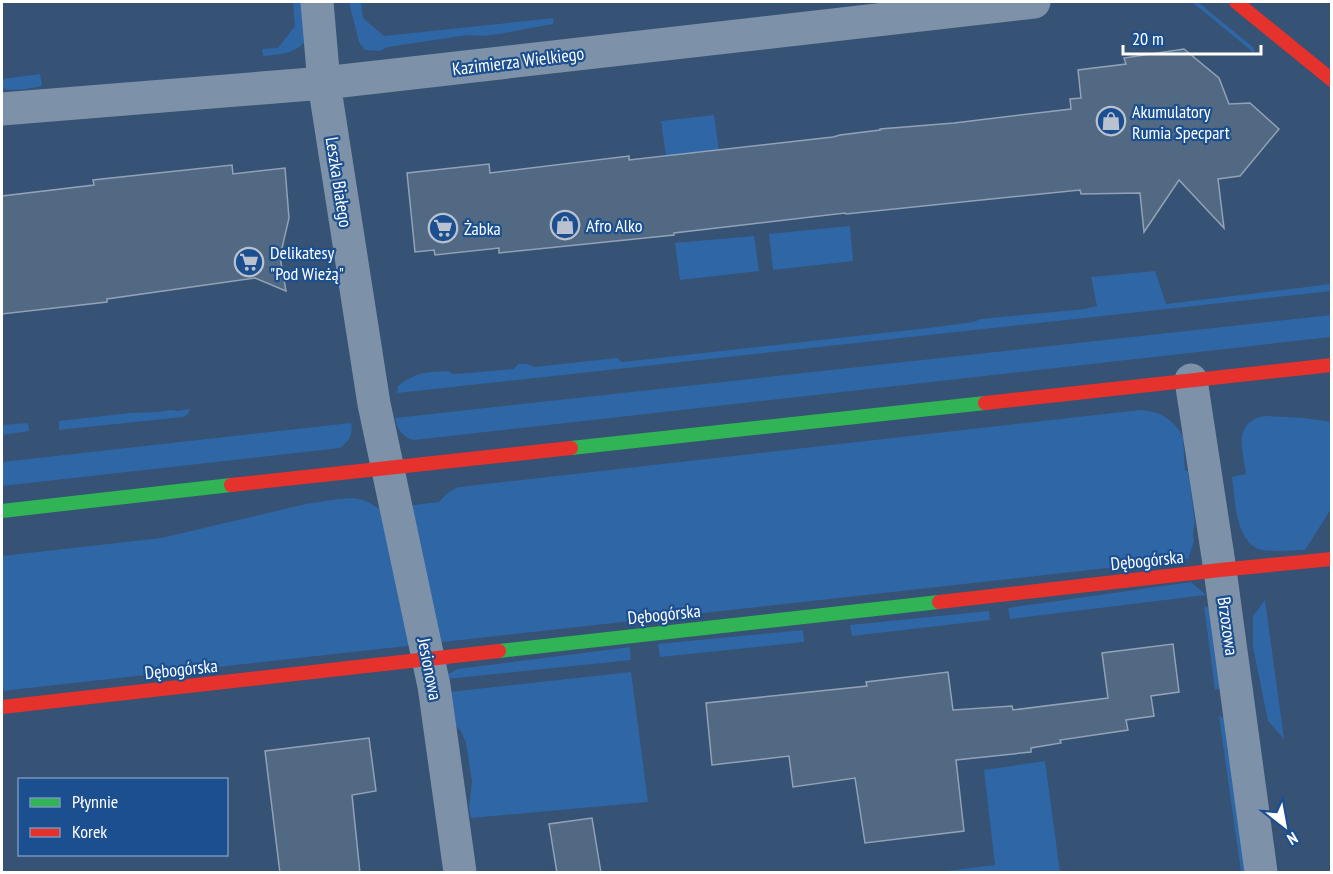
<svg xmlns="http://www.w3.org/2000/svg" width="1333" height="874" font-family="'PT Sans Narrow',sans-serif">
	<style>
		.green { fill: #2f66a5 }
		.building { fill: #526984; stroke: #92a2b6; stroke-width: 1.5 }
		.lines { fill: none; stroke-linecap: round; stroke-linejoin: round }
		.street { stroke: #7d92a8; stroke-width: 33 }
		.fast { stroke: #30b455; stroke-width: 14 }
		.jam { stroke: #e5322d; stroke-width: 14 }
		.labels { text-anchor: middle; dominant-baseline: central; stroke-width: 4.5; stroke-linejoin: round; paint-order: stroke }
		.street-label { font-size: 18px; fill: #fff; stroke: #1b4f8f }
		.poi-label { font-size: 18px; fill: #fff; stroke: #1b4f8f; text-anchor: start }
	</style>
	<rect width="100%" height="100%" fill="#365274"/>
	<g class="green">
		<path d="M293 2H301L303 10 304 43C293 54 278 55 263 56L262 49 278 48 295 26Z"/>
		<polygon points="349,2 361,2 363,18 384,36 554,18 553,24 499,34 483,36 468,35 388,47 380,51 365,50 359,42"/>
		<polygon points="1192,2 1198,2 1254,48 1254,53"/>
		<path d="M40 74 42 86C28 89 16 91 2 89V79Z"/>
		<polygon points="714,115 719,150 666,156 661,121"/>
		<polygon points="850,226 853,261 773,270 769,234"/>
		<polygon points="754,236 759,271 680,280 675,243"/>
		<polygon points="1155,271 1166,304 1331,284 1331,291 397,393 398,386 406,380 419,374 431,372 448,371 453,374 469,373 514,369 518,364 527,364 534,367 617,358 622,362 928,328 974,322 980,319 1085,309 1097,306 1091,277"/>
		<path d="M1331 315V337L414 440C403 438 397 429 395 418Z"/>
		<polygon points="190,409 188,414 183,417 59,430 59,421 130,413 157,412 170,410 178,411"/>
		<path d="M1140 410C1159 411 1174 419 1183 437L1185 471H1188L1195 522 1193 534 1194 541 1188 559 2 691V556L161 538 306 504 338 499 355 498 366 501 380 509 439 502C445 495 450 490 459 487Z"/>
		<path d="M1265 416 1305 418 1331 422V509L1305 550C1292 550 1274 552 1262 550 1235 544 1235 498 1232 477L1246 474C1243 450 1232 422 1265 416Z"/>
		<polygon points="28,423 29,431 2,435 2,425"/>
		<path d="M351 423C353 435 350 440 340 448L2 486V462Z"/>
		<polygon points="1191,582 1206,595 1010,619 1008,608"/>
		<polygon points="1265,600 1284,739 1268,721 1253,647 1253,616"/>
		<polygon points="1204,606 1211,608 1222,688 1215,690"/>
		<polygon points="989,611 990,620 852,636 850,625"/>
		<polygon points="803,630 804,642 660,657 658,644"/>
		<polygon points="630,647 631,660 446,679 446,674 451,673 457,669"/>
		<polygon points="631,672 648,802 471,818 469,808 472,781 466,743 461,731 455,725 449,692"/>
		<polygon points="1219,716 1225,718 1250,872 1241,872"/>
		<polygon points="1045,761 1060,872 938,872 995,865 984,770"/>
	</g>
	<g class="building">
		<polygon points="1184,49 1219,78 1229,104 1250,103 1279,129 1240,176 1218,179 1224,228 1179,180 1144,232 1140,193 1081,194 1080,190 846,214 845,213 674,233 674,235 499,253 499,248 435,255 434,250 415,252 407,173 489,164 490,173 629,156 629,160 833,137 840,135 880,130 880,129 954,123 1071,109 1070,99 1081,98 1078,70 1126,64 1124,58"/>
		<polygon points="232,165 233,174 285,168 289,218 280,257 286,291 255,278 107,299 107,302 2,314 2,196 94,185 93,180"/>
		<polygon points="1173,644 1179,692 1151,696 1154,716 1126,720 1128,730 1060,740 1061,743 1031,748 1031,752 956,760 964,831 865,843 855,778 793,787 789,756 712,765 706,703 867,686 866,682 948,672 953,710 1012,706 1013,710 1108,698 1102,653"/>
		<polygon points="369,738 376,791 352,795 360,873 280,873 265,751"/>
		<polygon points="592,818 601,873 557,873 549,824"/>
	</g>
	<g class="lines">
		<g class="street">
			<polyline points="317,2 324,83 374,404 434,686 460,872"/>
			<polyline points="2,109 324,83 1034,2"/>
			<polyline points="1191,380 1220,570 1261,872"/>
		</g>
		<g class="fast">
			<polyline points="571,448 985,403"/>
			<polyline points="2,511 231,485"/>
			<polyline points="499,651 939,602"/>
		</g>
		<g class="jam">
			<polyline points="1236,2 1332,80"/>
			<polyline points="985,403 1332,365"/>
			<polyline points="231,485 571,448"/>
			<polyline points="939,602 1220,570 1332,559"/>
			<polyline points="2,707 499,651"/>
		</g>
	</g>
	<defs>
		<g id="shop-ring" transform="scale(1.5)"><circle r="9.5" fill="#1b4f8f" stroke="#b9c2ce" stroke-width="1.5"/><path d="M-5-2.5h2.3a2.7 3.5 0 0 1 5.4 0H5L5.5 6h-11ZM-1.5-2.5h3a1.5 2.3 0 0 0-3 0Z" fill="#b9c2ce"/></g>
		<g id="supermarket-ring" transform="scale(1.5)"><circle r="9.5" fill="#1b4f8f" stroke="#b9c2ce" stroke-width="1.5"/><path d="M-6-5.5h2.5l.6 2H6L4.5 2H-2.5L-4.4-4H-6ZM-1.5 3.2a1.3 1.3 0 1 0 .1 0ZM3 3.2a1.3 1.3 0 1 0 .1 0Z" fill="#b9c2ce"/></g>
	</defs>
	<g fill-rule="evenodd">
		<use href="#shop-ring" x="1111" y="121"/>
		<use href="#shop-ring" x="565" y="225"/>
		<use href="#supermarket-ring" x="443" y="228"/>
		<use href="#supermarket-ring" x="249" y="262"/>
	</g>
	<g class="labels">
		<g class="street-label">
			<text transform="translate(518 61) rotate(-7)">Kazimierza Wielkiego</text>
			<text transform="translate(339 182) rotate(81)">Leszka Białego</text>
			<text transform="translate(1147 560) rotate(-6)">Dębogórska</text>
			<text transform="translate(664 614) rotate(-6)">Dębogórska</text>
			<text transform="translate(1228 626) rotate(82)">Brzozowa</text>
			<text transform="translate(181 669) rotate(-6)">Dębogórska</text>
			<text transform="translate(430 669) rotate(79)">Jesionowa</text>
		</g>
		<g class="poi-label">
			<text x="1132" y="111">Akumulatory<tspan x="1132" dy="21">Rumia Specpart</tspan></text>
			<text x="586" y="225">Afro Alko</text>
			<text x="464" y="228">Żabka</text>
			<text x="270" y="252">Delikatesy<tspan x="270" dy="21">"Pod Wieżą"</tspan></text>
		</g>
	</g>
	<rect width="1333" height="874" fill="none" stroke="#ffffff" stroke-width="6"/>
	<rect x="18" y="778" width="210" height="78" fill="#1b4f8f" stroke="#7695bc" stroke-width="1.5"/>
	<rect x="30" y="798" width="30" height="9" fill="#30b455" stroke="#7695bc" stroke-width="1.5"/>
	<text x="72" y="808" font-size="18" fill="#ffffff">Płynnie</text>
	<rect x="30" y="828" width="30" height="9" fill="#e5322d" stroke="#7695bc" stroke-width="1.5"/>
	<text x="72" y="838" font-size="18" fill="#ffffff">Korek</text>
	<g transform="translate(1285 826) rotate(149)" stroke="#1b4f8f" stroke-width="4.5" paint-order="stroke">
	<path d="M0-4.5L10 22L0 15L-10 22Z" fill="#ffffff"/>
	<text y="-9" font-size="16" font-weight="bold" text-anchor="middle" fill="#ffffff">N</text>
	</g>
	<path d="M1123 45v9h138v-9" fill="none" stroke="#ffffff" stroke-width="3"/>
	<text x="1132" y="45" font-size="18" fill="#ffffff" stroke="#1b4f8f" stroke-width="4.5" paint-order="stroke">20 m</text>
</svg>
